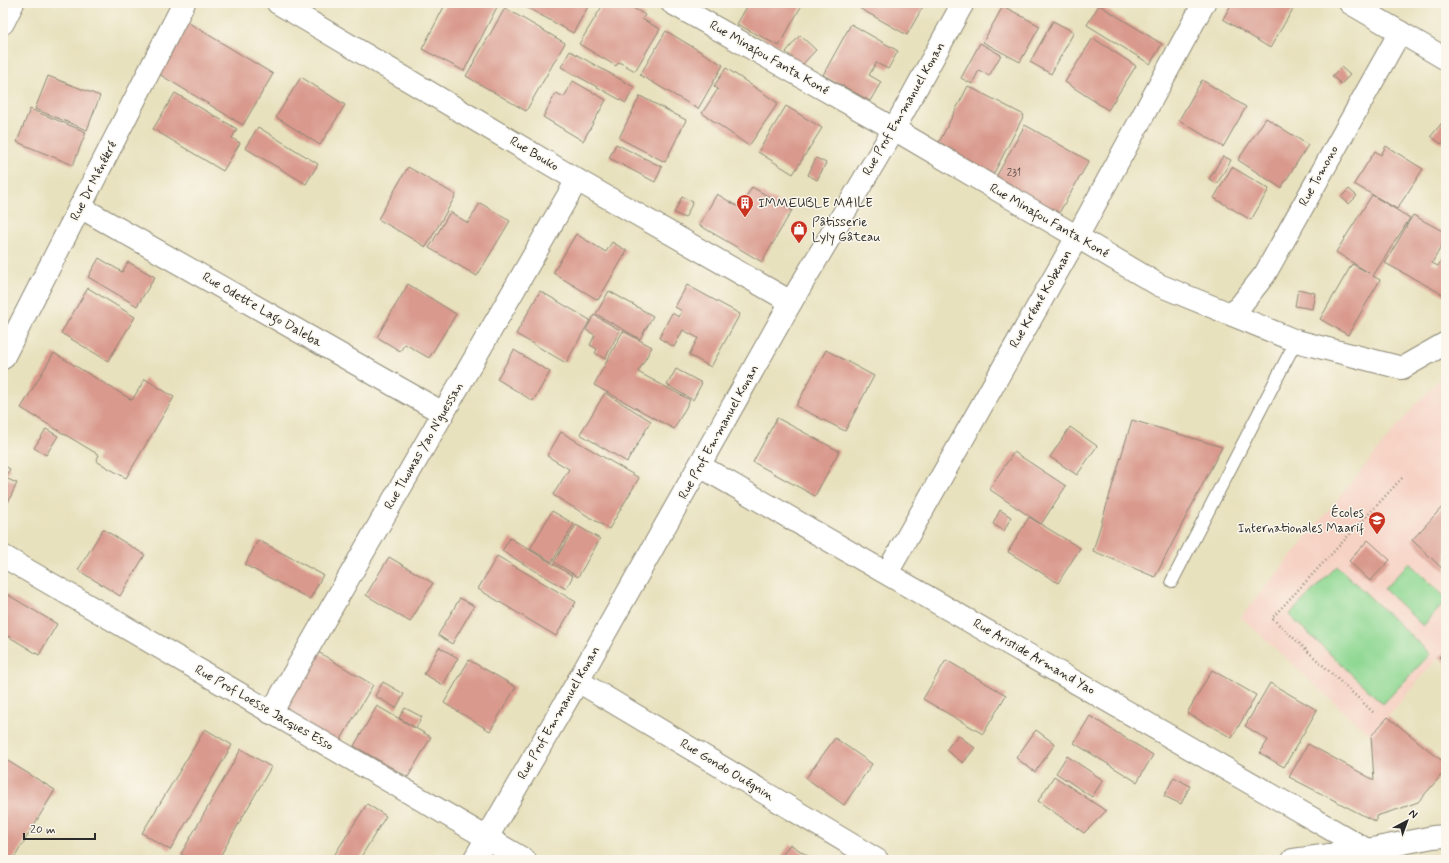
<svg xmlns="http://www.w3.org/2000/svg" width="1449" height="863" font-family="Mynerve,sans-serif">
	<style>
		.built { fill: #f6d2c4 }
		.green { fill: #8fd893; stroke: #5d825f }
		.building { fill: #d9998c }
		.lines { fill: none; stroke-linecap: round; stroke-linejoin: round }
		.lane-casing { stroke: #8a8674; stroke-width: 14 }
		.street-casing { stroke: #8a8674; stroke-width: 24 }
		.path { stroke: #8a8674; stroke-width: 2.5; stroke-dasharray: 1 3; stroke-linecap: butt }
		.lane { stroke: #fff; stroke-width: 12 }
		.street { stroke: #fff; stroke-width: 22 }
		.labels { text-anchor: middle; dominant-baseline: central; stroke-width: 3; stroke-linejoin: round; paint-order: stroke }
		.number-label { font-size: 11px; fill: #564643 }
		.street-label { font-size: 13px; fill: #2b2b2b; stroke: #fbf7ec }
		.poi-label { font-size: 13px; fill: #2b2b2b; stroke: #fbf7ec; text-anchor: start }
	</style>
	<rect width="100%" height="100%" fill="#fbf7ec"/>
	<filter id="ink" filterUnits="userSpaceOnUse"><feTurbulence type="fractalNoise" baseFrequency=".025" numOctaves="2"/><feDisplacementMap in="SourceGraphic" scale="8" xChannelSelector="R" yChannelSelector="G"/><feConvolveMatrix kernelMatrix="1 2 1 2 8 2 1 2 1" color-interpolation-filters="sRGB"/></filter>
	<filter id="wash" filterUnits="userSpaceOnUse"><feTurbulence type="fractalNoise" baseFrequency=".012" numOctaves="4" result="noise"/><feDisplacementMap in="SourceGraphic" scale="16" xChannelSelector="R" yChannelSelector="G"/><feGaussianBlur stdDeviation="0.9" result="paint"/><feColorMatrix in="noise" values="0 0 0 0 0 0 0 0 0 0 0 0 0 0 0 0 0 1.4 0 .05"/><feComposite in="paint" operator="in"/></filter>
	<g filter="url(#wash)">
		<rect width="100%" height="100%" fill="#e8e1be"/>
		<polygon class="built" points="1446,373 1446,650 1439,657 1371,736 1241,617 1416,404"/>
		<g class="green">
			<polygon points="1409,563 1446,598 1446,601 1423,626 1384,589"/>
			<polygon points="1337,566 1430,654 1383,704 1289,615"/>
		</g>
		<g id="blocks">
			<g class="building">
				<polygon points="446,3 489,3 497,7 464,71 422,49"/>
				<polygon points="519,3 590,3 573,33"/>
				<polygon points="604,3 625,3 645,15 642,19 660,29 635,71 619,62 616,66 579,44"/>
				<polygon points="749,3 803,3 779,46 737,24"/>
				<polygon points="862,3 925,3 907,35 859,8"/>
				<polygon points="1232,3 1283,3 1293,9 1270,48 1223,19"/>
				<polygon points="1099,5 1162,44 1150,64 1087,25"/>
				<polygon points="1003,6 1040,26 1020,62 983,42"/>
				<polygon points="505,8 565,43 526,111 466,76"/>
				<polygon points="184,20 273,74 243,125 154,71"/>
				<polygon points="1053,21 1074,32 1051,74 1030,62"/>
				<polygon points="851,24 898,51 888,69 876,63 869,75 881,82 870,101 823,75"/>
				<polygon points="666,31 723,65 698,109 640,75"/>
				<polygon points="800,35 816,50 801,66 786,52"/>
				<polygon points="1093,38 1136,66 1108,110 1065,82"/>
				<polygon points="980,43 1001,55 989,76 979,70 972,84 961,78"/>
				<polygon points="570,51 634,87 626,103 561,67"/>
				<polygon points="1341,67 1350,75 1341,84 1332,76"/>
				<polygon points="726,68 778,103 749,146 702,113 718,89 714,86"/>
				<polygon points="48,76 100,96 87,130 35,109"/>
				<polygon points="301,77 345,105 320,145 276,117"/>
				<polygon points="1202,80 1246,107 1223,147 1179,120"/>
				<polygon points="573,81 606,100 583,141 543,117 556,93 564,97"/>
				<polygon points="968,86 1024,115 993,175 937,146"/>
				<polygon points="175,93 237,129 232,138 240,143 223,171 153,129"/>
				<polygon points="640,96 686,120 665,162 619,138"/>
				<polygon points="786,106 822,128 793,174 758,152"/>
				<polygon points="30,109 86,132 73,165 17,142"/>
				<polygon points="1266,118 1308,145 1281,188 1238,160"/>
				<polygon points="1446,118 1446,139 1441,144 1431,136"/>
				<polygon points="1025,125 1089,161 1059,213 996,177"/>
				<polygon points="258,127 318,164 306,184 245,148"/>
				<polygon points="616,144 662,167 655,182 609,158"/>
				<polygon points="1386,146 1423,169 1397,209 1354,184 1375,151 1381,155"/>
				<polygon points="1223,156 1231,160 1217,184 1209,179"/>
				<polygon points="816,158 826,163 817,180 808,175"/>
				<polygon points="408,167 456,195 426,247 378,219"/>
				<polygon points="1232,167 1269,189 1251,220 1214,198"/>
				<polygon points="752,187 792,210 762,262 699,225 717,194 740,208"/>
				<polygon points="1349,189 1357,196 1349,204 1341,197"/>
				<polygon points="1372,195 1410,218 1373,276 1380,280 1348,335 1320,319 1352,264 1369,273 1336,252"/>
				<polygon points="682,197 693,202 685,218 674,213"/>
				<polygon points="480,203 510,221 477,276 429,248 450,212 468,223"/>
				<polygon points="1413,215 1446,233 1446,248 1442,245 1432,263 1438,266 1446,252 1446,296 1385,263"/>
				<polygon points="576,234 606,252 612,242 627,251 598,300 553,273"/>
				<polygon points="99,258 122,272 128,262 155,277 137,306 88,277"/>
				<polygon points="408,284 456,314 429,358 405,344 400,351 377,337"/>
				<polygon points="687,285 740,314 711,367 689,355 698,338 683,330 674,347 659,338 672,313 679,317 682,311 675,307"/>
				<polygon points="88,288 135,317 108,361 61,333"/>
				<polygon points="1298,289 1315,293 1312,309 1295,306"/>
				<polygon points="540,291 590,320 566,363 516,334"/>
				<polygon points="609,291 653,316 640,339 596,314"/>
				<polygon points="594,315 620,330 605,359 595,353 597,349 590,345 595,335 586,330"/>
				<polygon points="623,331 652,347 638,372 690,400 674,429 594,385"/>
				<polygon points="514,350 550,372 533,401 497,379"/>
				<polygon points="826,350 874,376 845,431 796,406"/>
				<polygon points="54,353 132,400 145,379 174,397 126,478 96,461 99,455 21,408"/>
				<polygon points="676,369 702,383 693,400 667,385"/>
				<polygon points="605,393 651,421 627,462 580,434"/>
				<polygon points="777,418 839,451 815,496 753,462"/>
				<polygon points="1132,420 1222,447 1155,577 1093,551"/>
				<polygon points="1070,427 1097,446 1077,475 1050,457"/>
				<polygon points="46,429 58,436 46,455 34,448"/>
				<polygon points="561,432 639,478 609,529 553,495 569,469 547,456"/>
				<polygon points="1014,452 1066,486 1041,524 989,489"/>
				<polygon points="3,465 10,469 5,478 17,483 3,513"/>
				<polygon points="1446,503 1446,572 1412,540"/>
				<polygon points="1000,510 1011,517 1004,531 993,524"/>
				<polygon points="552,511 574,524 552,562 530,549"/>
				<polygon points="1029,517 1080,548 1058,583 1008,552"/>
				<polygon points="576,525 600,539 578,577 554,562"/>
				<polygon points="103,529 145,555 120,596 78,570"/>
				<polygon points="510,538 573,576 566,589 502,551"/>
				<polygon points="258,540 323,575 310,599 245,565"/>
				<polygon points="1368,540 1390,560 1370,581 1349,561"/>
				<polygon points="497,556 576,602 556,636 478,589"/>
				<polygon points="389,557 433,583 410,622 366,595"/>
				<polygon points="3,592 57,624 39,655 3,633"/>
				<polygon points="460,598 474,606 452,644 438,635"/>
				<polygon points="439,647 458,658 443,685 424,674"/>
				<polygon points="1446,650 1446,663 1439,657"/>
				<polygon points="318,652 373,685 337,746 282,714"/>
				<polygon points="469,660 516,687 490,731 444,703"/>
				<polygon points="946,660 1006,695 983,734 923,699"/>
				<polygon points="1212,670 1256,695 1232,738 1187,713"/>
				<polygon points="383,682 404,694 396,708 375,696"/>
				<polygon points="1270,683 1317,710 1284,767 1260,753 1268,740 1245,726"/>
				<polygon points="377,706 431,737 408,777 354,746"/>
				<polygon points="405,708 422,717 416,728 399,718"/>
				<polygon points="1090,716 1153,755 1137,782 1074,743"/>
				<polygon points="1388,717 1446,764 1446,770 1418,802 1399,809 1376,816 1376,822 1289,777 1308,744 1374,780 1371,736"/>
				<polygon points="205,729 232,745 170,850 142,833"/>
				<polygon points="1036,730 1055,744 1035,772 1016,758"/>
				<polygon points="958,735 975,748 963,763 946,750"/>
				<polygon points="835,738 872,764 844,805 806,778"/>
				<polygon points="241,749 271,767 218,860 192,860 181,854"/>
				<polygon points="1067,756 1103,780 1092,797 1056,773"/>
				<polygon points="3,758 55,790 13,860 3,860"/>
				<polygon points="1054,776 1106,811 1084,833 1038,801"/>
				<polygon points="1174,777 1190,786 1181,804 1164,796"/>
				<polygon points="367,804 386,816 359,860 331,860"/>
				<polygon points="790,844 814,860 779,860"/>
			</g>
		</g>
	</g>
	<g filter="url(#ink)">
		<use href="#blocks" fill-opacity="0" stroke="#8a8674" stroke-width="1"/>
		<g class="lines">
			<g class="lane-casing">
				<polyline id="lane" points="1172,581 1296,341"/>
			</g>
			<g class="street-casing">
				<g id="street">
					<polyline points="278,3 577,180 791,302"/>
					<polyline points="672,3 894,129 1159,285 1296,341 1402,368 1446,343"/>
					<polyline points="1350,3 1446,59"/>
					<polyline points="3,23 13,3"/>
					<polyline points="80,207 443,413"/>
					<polyline points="1233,315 1265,274 1400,32"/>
					<polyline points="3,358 184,3"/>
					<polyline points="700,466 1367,850"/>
					<polyline points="3,556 525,860"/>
					<polyline points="887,573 1077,237 1204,3"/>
					<polyline points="578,681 877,860"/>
					<polyline points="271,713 577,180"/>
					<polyline points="474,860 578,681 791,302 894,129 963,3"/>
					<polyline points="1293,860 1367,850 1433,837 1446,836"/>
				</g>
			</g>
			<polyline class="path" points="1373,712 1272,618 1403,477"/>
			<use href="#lane" class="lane"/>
			<use href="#street" class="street"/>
		</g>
	</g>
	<defs>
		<g id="building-pin" transform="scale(0.9)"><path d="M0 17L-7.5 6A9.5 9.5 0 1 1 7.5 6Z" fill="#c8321e" stroke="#fbf7ec"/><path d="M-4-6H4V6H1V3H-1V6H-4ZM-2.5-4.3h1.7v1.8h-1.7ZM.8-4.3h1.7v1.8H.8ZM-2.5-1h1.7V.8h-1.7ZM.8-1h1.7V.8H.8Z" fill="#fff"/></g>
		<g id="shop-pin" transform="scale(0.9)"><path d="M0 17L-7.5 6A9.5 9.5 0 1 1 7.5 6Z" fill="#c8321e" stroke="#fbf7ec"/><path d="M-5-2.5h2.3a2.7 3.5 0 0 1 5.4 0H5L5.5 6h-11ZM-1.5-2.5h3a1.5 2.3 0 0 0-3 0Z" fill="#fff"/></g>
		<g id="school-pin" transform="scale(0.9)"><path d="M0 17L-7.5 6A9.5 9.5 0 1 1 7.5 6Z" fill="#c8321e" stroke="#fbf7ec"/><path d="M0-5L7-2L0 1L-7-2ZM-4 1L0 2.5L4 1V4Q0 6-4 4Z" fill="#fff"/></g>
	</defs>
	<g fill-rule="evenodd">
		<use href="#building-pin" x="745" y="203"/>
		<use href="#shop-pin" x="799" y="229"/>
		<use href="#school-pin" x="1377" y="520"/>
	</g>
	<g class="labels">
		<g class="number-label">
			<text x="1014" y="173">231</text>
		</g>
		<g class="street-label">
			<text transform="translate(769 58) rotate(30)">Rue Minafou Fanta Koné</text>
			<text transform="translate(904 109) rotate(-60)">Rue Prof Emmanuel Konan</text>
			<text transform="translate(534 154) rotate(31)">Rue Bouko</text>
			<text transform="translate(1319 176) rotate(-61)">Rue Tomono</text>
			<text transform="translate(94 181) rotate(-63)">Rue Dr Ménékré</text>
			<text transform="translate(1049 221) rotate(30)">Rue Minafou Fanta Koné</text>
			<text transform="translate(1041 299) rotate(-60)">Rue Krémé Kobenan</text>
			<text transform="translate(262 310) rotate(30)">Rue Odette Lago Daleba</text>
			<text transform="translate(719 432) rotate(-61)">Rue Prof Emmanuel Konan</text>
			<text transform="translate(424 446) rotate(-60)">Rue Thomas Yao N'guessan</text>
			<text transform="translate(1034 657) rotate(30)">Rue Aristide Armand Yao</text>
			<text transform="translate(264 708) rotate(30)">Rue Prof Loesse Jacques Esso</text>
			<text transform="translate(559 713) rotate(-60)">Rue Prof Emmanuel Konan</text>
			<text transform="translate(727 770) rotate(31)">Rue Gondo Ouégnin</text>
		</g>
		<g class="poi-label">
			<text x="758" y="203">IMMEUBLE MAILE</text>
			<text x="812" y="222">Pâtisserie<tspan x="812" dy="15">Lyly Gâteau</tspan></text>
			<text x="1364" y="513" text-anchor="end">Écoles<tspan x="1364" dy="15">Internationales Maarif</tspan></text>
		</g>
	</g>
	<rect width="1449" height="863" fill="none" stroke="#fbf7ec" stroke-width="16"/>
	<g transform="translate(1407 821) rotate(41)" stroke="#fbf7ec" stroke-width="3" paint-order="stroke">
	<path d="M0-3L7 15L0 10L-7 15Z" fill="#2b2b2b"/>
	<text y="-6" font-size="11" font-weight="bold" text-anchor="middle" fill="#2b2b2b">N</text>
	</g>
	<path d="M24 833v6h71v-6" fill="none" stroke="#2b2b2b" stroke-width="2"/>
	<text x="30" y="833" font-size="12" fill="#2b2b2b" stroke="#fbf7ec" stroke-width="3" paint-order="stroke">20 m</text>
</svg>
